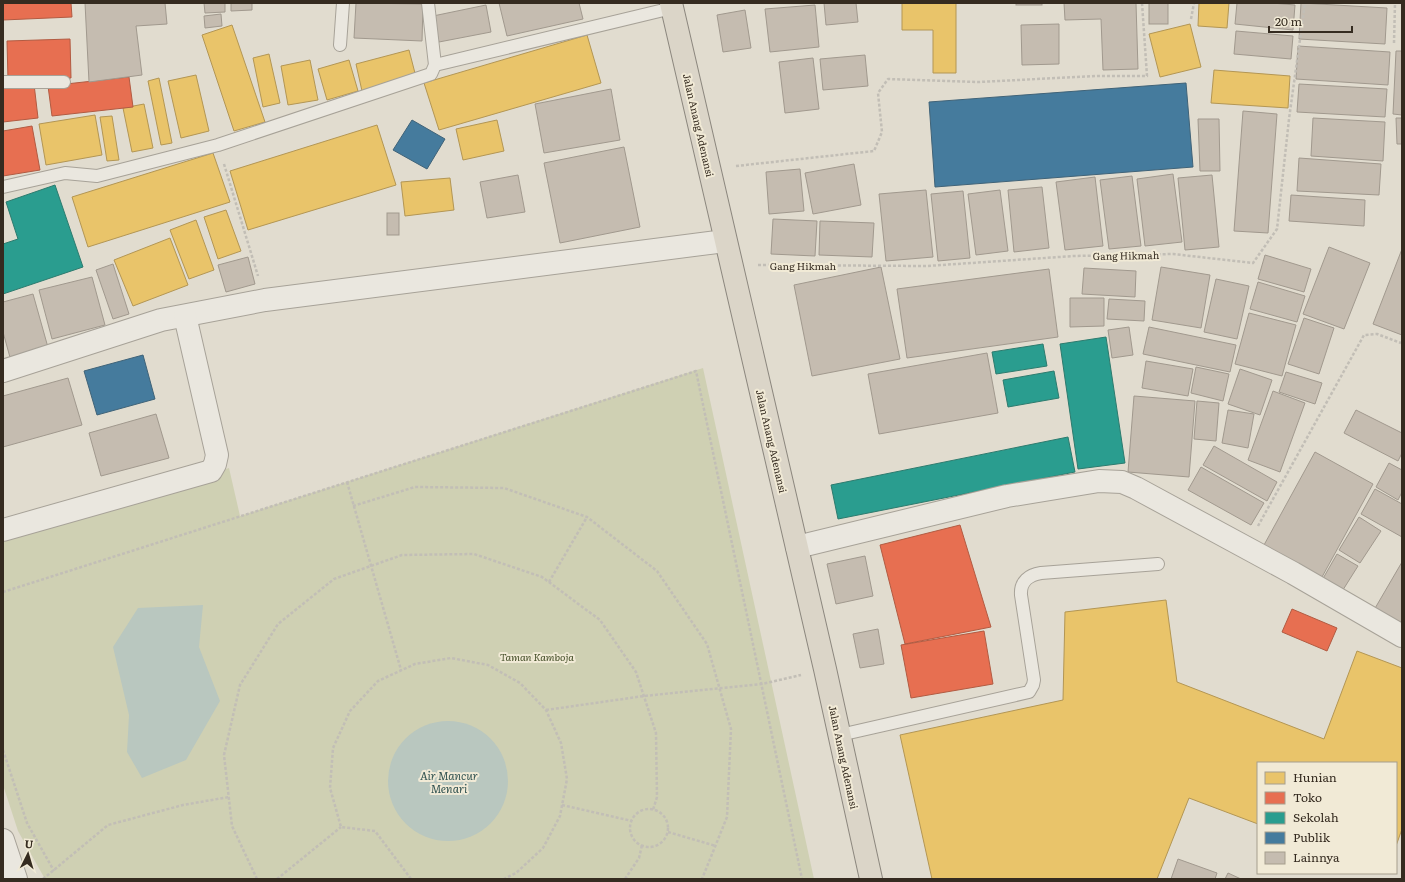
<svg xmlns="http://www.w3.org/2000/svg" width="1405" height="882" font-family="Literata,serif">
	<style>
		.green { fill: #cfd0b3 }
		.water { fill: #b9c7bf }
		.homes { fill: #e9c46a; stroke: #b39654 }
		.shops { fill: #e76f51; stroke: #b25b42 }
		.schools { fill: #2a9d8f; stroke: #2d7b6e }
		.public { fill: #457b9d; stroke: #406378 }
		.building { fill: #c5bcb0; stroke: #a1998e }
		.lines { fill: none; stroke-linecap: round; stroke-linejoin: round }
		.service-casing { stroke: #a7a298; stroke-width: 14 }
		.minor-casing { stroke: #a7a298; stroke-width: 24 }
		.trunk-casing { stroke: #8c877e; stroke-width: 24 }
		.path { stroke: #c2beb6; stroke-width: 2.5; stroke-dasharray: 3 2; stroke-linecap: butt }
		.service { stroke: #eae7df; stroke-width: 12 }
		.minor { stroke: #eae7df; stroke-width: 22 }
		.trunk { stroke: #dbd5c8; stroke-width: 22 }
		.labels { text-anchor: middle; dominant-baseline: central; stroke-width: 4; stroke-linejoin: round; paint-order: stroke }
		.street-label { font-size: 10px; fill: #352b20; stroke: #f1ead6 }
		.park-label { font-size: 10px; font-style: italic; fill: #454f29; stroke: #f1ead6 }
		.water-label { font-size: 11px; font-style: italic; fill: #325351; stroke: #f1ead6 }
	</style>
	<rect width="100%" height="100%" fill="#e1dccf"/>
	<polygon class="green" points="703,368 814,879 45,879 18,831 3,785 3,537 229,468 240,516"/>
	<g class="water">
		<polygon points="203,605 199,647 220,701 186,760 142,778 127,752 129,715 113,647 138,608"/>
		<circle cx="448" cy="781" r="60"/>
	</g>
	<g class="homes">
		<polygon points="902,3 956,3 956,73 933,73 933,30 902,30"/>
		<polygon points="1199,3 1229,3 1227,28 1198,26"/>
		<polygon points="1190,24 1201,67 1160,77 1149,34"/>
		<polygon points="232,25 265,122 234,131 202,35"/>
		<polygon points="587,35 601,83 439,130 424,83"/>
		<polygon points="409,50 416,77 362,91 356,64"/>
		<polygon points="269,54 280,103 263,107 253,58"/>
		<polygon points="310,60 318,100 288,105 281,66"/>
		<polygon points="349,60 358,91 327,100 318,69"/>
		<polygon points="1214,70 1290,76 1288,108 1211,103"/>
		<polygon points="196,75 209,131 181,138 168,81"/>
		<polygon points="159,78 172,143 161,145 148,81"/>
		<polygon points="144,104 153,148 132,152 123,108"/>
		<polygon points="95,115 102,155 46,165 39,124"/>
		<polygon points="112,116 119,160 107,161 100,117"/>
		<polygon points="497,120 504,151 463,160 456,129"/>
		<polygon points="377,125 396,185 248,230 230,171"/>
		<polygon points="213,153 230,202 88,247 72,197"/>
		<polygon points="450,178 454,210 405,216 401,182"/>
		<polygon points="226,210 241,251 218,259 204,217"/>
		<polygon points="196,220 214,270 189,279 170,230"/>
		<polygon points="170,238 188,285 133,306 114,260"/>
		<polygon points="1166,600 1177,682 1324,739 1357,651 1402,668 1402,829 1396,846 1396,763 1258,763 1258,824 1189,798 1157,879 932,879 900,735 1063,700 1065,612"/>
	</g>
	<g class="shops">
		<polygon points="3,3 71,3 72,17 3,20"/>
		<polygon points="70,39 71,78 8,80 7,41"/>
		<polygon points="129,77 133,107 52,116 48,86"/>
		<polygon points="34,84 38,118 3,122 3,87"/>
		<polygon points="32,126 40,170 3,176 3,131"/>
		<polygon points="960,525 991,627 905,644 880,545"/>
		<polygon points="1292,609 1337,628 1327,651 1282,632"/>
		<polygon points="984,631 993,684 911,698 901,645"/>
	</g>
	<g class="schools">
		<polygon points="55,185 83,267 3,294 3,244 18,239 6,202"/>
		<polygon points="1106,337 1125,463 1078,469 1060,344"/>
		<polygon points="1043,344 1047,366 996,374 992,352"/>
		<polygon points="1054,371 1059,398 1008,407 1003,380"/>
		<polygon points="1068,437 1075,472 838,519 831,485"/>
	</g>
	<g class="public">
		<polygon points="1186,83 1193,167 935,187 929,102"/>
		<polygon points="412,120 445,139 427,169 393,150"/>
		<polygon points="143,355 155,399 97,415 84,371"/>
	</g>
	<g class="building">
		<polygon points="85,3 165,3 167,24 136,26 142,75 89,82"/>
		<polygon points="204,3 225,3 225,12 205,13"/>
		<polygon points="231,3 252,3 252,10 231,11"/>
		<polygon points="356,3 423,4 422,41 354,38"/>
		<polygon points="499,3 579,3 583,19 507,36"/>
		<polygon points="824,3 856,3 858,22 826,25"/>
		<rect x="1016" y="3" width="26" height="2"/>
		<polygon points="1064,3 1136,3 1138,69 1103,70 1101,19 1065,20"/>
		<rect x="1149" y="3" width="19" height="21"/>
		<polygon points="1237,3 1272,3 1295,5 1293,30 1235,24"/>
		<polygon points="1301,3 1387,8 1385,44 1299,39"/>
		<polygon points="486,5 491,32 439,42 433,16"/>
		<polygon points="815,5 819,47 770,52 765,9"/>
		<polygon points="745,10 751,48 723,52 717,15"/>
		<polygon points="221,14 222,26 205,28 204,16"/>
		<polygon points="1059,24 1059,64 1022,65 1021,25"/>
		<polygon points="1236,31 1293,36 1291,59 1234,54"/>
		<polygon points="1298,46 1390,52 1388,85 1296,79"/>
		<polygon points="1396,51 1402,51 1402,115 1393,114"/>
		<polygon points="865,55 868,86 823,90 820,59"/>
		<polygon points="813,58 819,109 785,113 779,62"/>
		<polygon points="1299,84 1387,89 1385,117 1297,112"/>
		<polygon points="611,89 620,140 544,153 535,104"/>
		<polygon points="1243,111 1277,114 1268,233 1234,231"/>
		<polygon points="1313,118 1385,122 1383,161 1311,156"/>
		<polygon points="1396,118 1402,118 1402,144 1397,144"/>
		<polygon points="1198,119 1219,119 1220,171 1200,171"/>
		<polygon points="624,147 640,227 560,243 544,163"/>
		<polygon points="1299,158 1381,164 1379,195 1297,191"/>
		<polygon points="854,164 861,205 813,214 805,173"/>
		<polygon points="800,169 804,211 769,214 766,172"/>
		<polygon points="1173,174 1182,242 1145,246 1137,179"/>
		<polygon points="518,175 525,212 487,218 480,182"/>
		<polygon points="1212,175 1219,247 1185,250 1178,178"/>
		<polygon points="1132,176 1141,246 1109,249 1100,180"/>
		<polygon points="1095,177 1103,246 1065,250 1056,182"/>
		<polygon points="1042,187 1049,248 1014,252 1008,190"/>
		<polygon points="926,190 933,257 886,261 879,194"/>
		<polygon points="1000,190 1008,251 976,255 968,194"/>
		<polygon points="963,191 970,258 938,261 931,194"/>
		<polygon points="1291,195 1365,200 1364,226 1289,221"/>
		<rect x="387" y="213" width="12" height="22"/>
		<polygon points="773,219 817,221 815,256 771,254"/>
		<polygon points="820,221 874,223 872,257 819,255"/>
		<polygon points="1329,247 1370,263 1344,329 1303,314"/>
		<polygon points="1402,249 1402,335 1373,324"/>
		<polygon points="1265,255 1311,269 1304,292 1258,279"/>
		<polygon points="248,257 255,284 226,292 218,265"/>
		<polygon points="113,264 129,314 113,319 96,270"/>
		<polygon points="881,267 900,359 812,376 794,285"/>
		<polygon points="1161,267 1210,275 1201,328 1152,320"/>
		<polygon points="1084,268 1136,271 1135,297 1082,294"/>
		<polygon points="1049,269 1058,337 907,358 897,289"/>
		<polygon points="92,277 105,325 52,339 39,290"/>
		<polygon points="1216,279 1249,286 1237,339 1204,332"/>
		<polygon points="1258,282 1305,296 1297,322 1250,309"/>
		<polygon points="33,294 49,351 11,361 3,332 3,302"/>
		<polygon points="1070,298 1104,298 1104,326 1070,327"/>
		<polygon points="1109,299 1145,301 1144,321 1107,319"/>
		<polygon points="1249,313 1296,325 1282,376 1235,364"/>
		<polygon points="1304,318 1334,328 1319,374 1288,364"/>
		<polygon points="1129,327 1133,355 1112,358 1108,330"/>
		<polygon points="1149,327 1236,345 1230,372 1143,354"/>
		<polygon points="987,353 998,413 879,434 868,374"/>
		<polygon points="1146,361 1193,369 1188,396 1142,388"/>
		<polygon points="1196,367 1229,374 1223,401 1191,393"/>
		<polygon points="1240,369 1272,380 1260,415 1228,404"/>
		<polygon points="1286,372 1322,383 1315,404 1279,392"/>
		<polygon points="68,378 82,425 3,447 3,396"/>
		<polygon points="1273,391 1305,403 1280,472 1248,460"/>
		<polygon points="1134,396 1195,401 1189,477 1128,472"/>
		<polygon points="1197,401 1219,403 1216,441 1194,439"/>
		<polygon points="1228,410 1254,414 1248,448 1222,443"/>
		<polygon points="1356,410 1402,433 1402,453 1398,461 1344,433"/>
		<polygon points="156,414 169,458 101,476 89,433"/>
		<polygon points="1214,446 1277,482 1267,501 1203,465"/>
		<polygon points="1315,452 1373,484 1322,577 1264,545"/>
		<polygon points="1389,463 1402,470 1402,492 1398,500 1376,487"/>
		<polygon points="1201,467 1264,503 1251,525 1188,490"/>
		<polygon points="1375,489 1402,504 1402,537 1361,514"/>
		<polygon points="1359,517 1381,531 1360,563 1339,550"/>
		<polygon points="1337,554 1358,566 1341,593 1321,582"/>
		<polygon points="865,556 873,596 836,604 827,564"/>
		<polygon points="1402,562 1402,626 1374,610"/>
		<polygon points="878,629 884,664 860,668 853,634"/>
		<polygon points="1178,859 1217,873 1215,879 1171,879"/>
		<polygon points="1228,873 1241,879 1225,879"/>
	</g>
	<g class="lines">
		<g class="service-casing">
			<g id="service">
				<polyline points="428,3 435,65"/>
				<polyline points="340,45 343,3"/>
				<polyline points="3,82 64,82"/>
				<polyline points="3,187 65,173 97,176 218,145 431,74 435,65 672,8"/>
				<path d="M840 735 1029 692 1033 685 1034 680 1021 595C1020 581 1029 575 1041 573L1158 564"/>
			</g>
		</g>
		<g class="minor-casing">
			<g id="minor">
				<polyline points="3,371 161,320 265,300 725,241"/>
				<polyline points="3,530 211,471 215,464 217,455 185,316"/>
				<polyline points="797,547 1007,496 1099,481 1122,482 1136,488 1293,573 1402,636"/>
				<polyline points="3,840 16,879"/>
			</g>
		</g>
		<g class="trunk-casing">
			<polyline id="trunk" points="671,3 825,669 871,879"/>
		</g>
		<g class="path">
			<polyline points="1191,19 1194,3"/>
			<polyline points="1394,43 1395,3"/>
			<polyline points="224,164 258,276"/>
			<polyline points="736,166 874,151 882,132 878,93 888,79 978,82 1097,76 1147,76 1142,3"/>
			<polyline points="758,265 927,266 1074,256 1173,254 1253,263 1277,229 1289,119 1305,3"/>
			<polyline points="347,482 401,670"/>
			<polyline points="353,506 415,487 504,488 587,517 657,571 707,644 731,729 727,817 702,879"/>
			<polyline points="1258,526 1364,335 1377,334 1401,343"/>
			<polyline points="549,582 587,517"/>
			<polyline points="3,592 696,371 802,879"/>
			<polyline points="546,710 644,696 762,684 801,675"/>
			<polyline points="3,750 27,823 54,871"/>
			<polyline points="562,805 632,821"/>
			<circle cx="649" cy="828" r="19"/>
			<polyline points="668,832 716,846"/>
			<polyline points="43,879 108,825 183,805 229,797"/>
			<polyline points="257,879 232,826 224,755 240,685 278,624 334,579 402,555 474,554 542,577 600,620 636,672 656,733 657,797 653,810"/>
			<polyline points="277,879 341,827"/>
			<polyline points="411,879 375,831 341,827 330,788 333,748 350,711 378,681 415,664 451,658 488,665 520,683 546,710 561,743 567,779 560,816 543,848 516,873 504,879"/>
			<polyline points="625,879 639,858 642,845"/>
		</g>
		<use href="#service" class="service"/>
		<use href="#minor" class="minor"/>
		<use href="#trunk" class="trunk"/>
	</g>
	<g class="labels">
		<g class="street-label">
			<text transform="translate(699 125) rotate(77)">Jalan Anang Adenansi</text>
			<text transform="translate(1126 255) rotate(-1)">Gang Hikmah</text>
			<text x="803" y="265">Gang Hikmah</text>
			<text transform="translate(772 441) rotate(77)">Jalan Anang Adenansi</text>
			<text transform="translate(844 757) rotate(78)">Jalan Anang Adenansi</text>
		</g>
		<g class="park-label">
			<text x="537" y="656">Taman Kamboja</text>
		</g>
		<g class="water-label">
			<text x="449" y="775">Air Mancur<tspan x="449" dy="13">Menari</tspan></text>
		</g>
	</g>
	<rect width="1405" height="882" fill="none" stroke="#352b20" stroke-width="8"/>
	<rect x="1257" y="762" width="140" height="112" fill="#f1ead6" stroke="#a69e8d"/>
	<rect x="1265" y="772" width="20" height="12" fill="#e9c46a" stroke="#a69e8d"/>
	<text x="1293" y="782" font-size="12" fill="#352b20">Hunian</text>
	<rect x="1265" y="792" width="20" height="12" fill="#e76f51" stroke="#a69e8d"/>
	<text x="1293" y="802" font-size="12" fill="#352b20">Toko</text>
	<rect x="1265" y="812" width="20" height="12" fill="#2a9d8f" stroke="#a69e8d"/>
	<text x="1293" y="822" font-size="12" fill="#352b20">Sekolah</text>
	<rect x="1265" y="832" width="20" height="12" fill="#457b9d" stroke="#a69e8d"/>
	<text x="1293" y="842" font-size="12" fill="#352b20">Publik</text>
	<rect x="1265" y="852" width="20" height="12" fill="#c5bcb0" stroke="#a69e8d"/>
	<text x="1293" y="862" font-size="12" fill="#352b20">Lainnya</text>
	<g transform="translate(28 854) rotate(5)" stroke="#f1ead6" stroke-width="3" paint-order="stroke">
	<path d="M0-3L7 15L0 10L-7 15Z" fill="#352b20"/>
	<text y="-6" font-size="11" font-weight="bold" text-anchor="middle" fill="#352b20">U</text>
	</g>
	<path d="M1269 26v6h83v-6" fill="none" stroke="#352b20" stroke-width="2"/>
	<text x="1275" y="26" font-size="12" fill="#352b20" stroke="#f1ead6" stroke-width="3" paint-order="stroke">20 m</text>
</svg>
